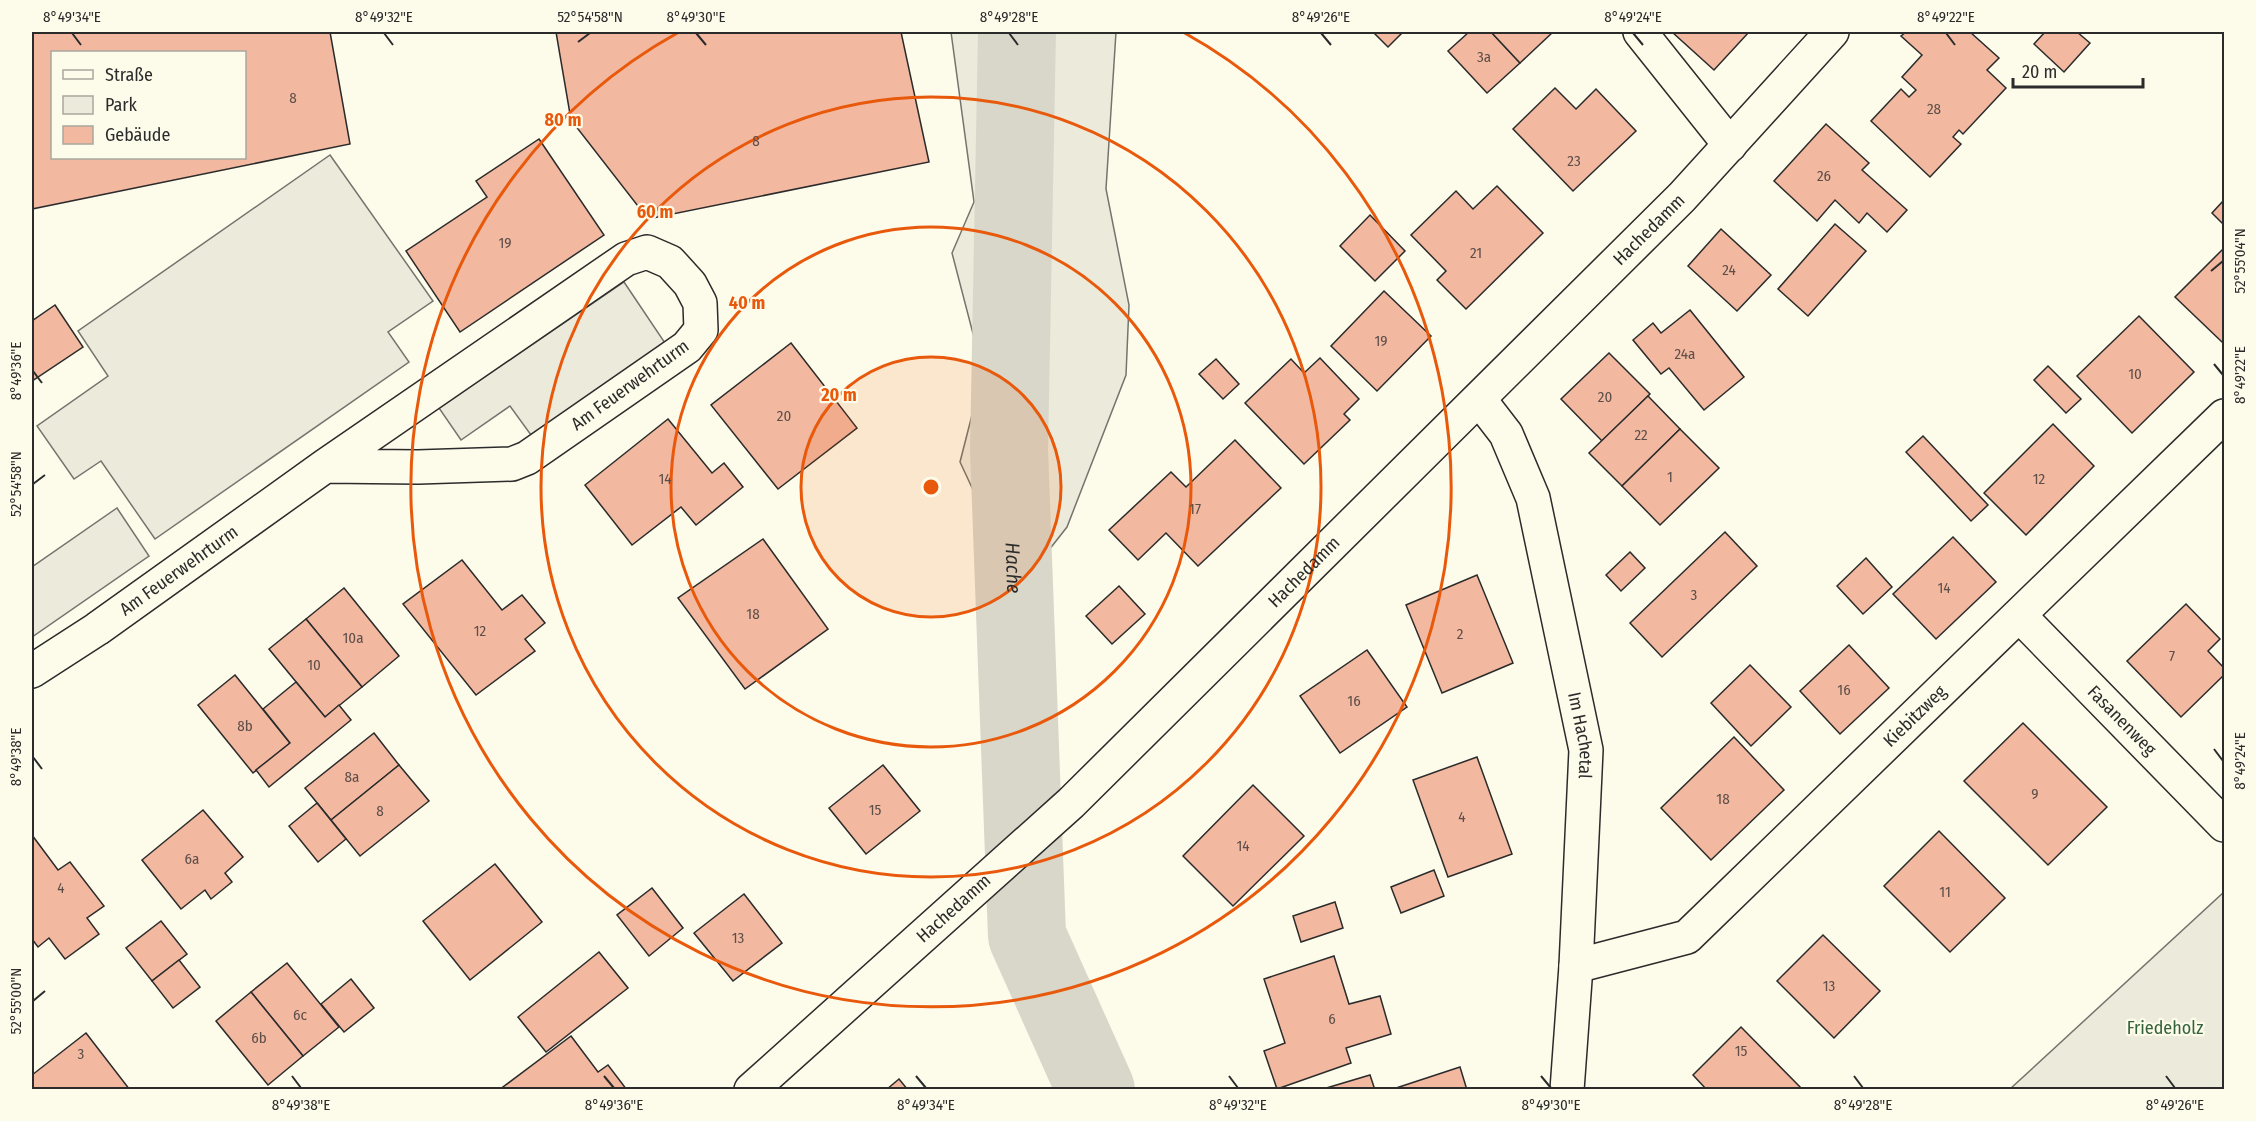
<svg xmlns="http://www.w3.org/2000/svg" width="2256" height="1121" font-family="'Fira Sans Condensed',sans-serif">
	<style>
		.green { fill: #ecebdb; stroke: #74746e; stroke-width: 1.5 }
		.parking { fill: #eceadb; stroke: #74746e; stroke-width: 1.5 }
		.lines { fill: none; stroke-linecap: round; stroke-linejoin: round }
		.river { stroke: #d8d7c9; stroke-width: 78 }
		.building { fill: #f2b8a0; stroke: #2b2b2b; stroke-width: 1.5; fill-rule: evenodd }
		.street-casing { stroke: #2b2b2b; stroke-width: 36 }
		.street { stroke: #fdfbea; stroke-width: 33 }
		.ticks { fill: none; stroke: #2b2b2b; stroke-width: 2 }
		.ring { fill: none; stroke: #e8590c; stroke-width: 3 }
		.labels { text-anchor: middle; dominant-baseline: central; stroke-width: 4.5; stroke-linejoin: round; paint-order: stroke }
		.number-label { font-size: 15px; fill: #5d4e48 }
		.street-label { font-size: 18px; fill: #2b2b2b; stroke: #fdfbea }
		.park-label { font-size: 18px; fill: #34623c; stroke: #fdfbea }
		.water-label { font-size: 20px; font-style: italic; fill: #2b2b2b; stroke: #fdfbea }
		.centre { fill: #e8590c; stroke: #fdfbea; stroke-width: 3 }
		.ring-label { font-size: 18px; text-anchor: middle; font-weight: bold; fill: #e8590c; stroke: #fdfbea; stroke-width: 4.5; stroke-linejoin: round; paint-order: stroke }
		.neatline { fill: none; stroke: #2b2b2b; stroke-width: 2 }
		.ticks-label { font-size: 15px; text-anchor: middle; fill: #2b2b2b }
	</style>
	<rect width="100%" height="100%" fill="#fdfbea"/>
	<g class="green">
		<polygon points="951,32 1116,32 1106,189 1129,305 1126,375 1067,527 1019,588 960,462 983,372 952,253 974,202"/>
		<polygon points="2224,892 2224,1089 2010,1089"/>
	</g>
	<g class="parking">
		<polygon points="330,155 433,301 388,332 409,362 155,539 101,461 74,479 37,426 108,376 78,331"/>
		<polygon points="624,282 665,343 531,435 510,406 461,440 439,408"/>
		<polygon points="117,508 149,556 32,637 32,567"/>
	</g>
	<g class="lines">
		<path class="river" id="s1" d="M1017 32 1009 450 1027 936 1096 1090"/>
	</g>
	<g class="building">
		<path d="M32 32H334H330L350 144 32 209ZM52 52H244V158H52Z"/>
		<polygon points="556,32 901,32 929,162 648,219 571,120"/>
		<polygon points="1373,32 1403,32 1388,47"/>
		<polygon points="1469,32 1491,32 1520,63 1487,93 1448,51"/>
		<polygon points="1491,32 1553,32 1520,63"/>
		<polygon points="1672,32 1749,32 1714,70"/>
		<polygon points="1906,32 1970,32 1999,58 1987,70 2006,88 1963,134 1959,130 1953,137 1961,144 1930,177 1871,121 1901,89 1909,97 1916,90 1902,77 1922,55 1901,36"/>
		<polygon points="2045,32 2077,32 2090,43 2064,72 2034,44"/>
		<polygon points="1555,88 1576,109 1596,89 1636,131 1573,191 1513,129"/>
		<polygon points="1826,124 1869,163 1862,170 1907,210 1887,232 1867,213 1859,223 1835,200 1817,221 1774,181"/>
		<polygon points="539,139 604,235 460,332 406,251 487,197 476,181"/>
		<polygon points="1497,186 1543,233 1466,309 1437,280 1446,271 1411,235 1456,191 1473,209"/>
		<polygon points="2224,200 2224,225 2212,213"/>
		<polygon points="1370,215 1405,251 1375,281 1340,246"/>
		<polygon points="1835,224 1866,251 1808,316 1778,289"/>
		<polygon points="1721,229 1771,275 1737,311 1688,266"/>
		<polygon points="2224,248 2224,340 2222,342 2175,297"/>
		<polygon points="1384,291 1431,336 1377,391 1331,346"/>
		<polygon points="55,305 83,347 32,381 32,321"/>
		<polygon points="1690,310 1744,377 1704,410 1669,368 1661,374 1633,340 1653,323 1661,333"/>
		<polygon points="2139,316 2194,372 2132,433 2077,376"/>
		<polygon points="791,343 857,428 778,489 711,405"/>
		<polygon points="1609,353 1650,394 1602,441 1561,399"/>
		<polygon points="1320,358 1359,399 1344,414 1350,420 1304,464 1245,403 1291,359 1304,373"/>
		<polygon points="1216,359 1239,384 1223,399 1199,374"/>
		<polygon points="2048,366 2081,399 2066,413 2034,380"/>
		<polygon points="1648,396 1680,429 1622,486 1589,453"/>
		<polygon points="668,419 712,473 724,463 743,487 696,525 681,507 632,545 585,485"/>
		<polygon points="2053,424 2094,466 2026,535 1984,493"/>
		<polygon points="1680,429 1719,468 1660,525 1622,486"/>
		<polygon points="1923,436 1988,505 1971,521 1906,452"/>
		<polygon points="1235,440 1281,488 1198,566 1166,533 1138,560 1109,530 1171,472 1186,487"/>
		<polygon points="1725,532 1757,566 1662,657 1630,623"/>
		<polygon points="1953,537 1996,582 1936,639 1893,594"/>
		<polygon points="763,539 828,629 745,689 678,598"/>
		<polygon points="1630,552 1645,568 1621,591 1606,575"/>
		<polygon points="1866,558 1892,587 1863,614 1837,586"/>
		<polygon points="462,560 502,610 522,595 545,623 525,639 535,651 476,695 403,604"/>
		<polygon points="1477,575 1513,663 1442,693 1406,605"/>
		<polygon points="1119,586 1145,614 1112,644 1086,616"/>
		<polygon points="344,588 399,656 362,687 306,619"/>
		<polygon points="2186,604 2220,639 2208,651 2224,668 2224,675 2181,717 2127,661"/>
		<polygon points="306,619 362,687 325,717 269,649"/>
		<polygon points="1849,645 1889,688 1840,734 1800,691"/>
		<polygon points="1367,650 1407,707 1340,753 1300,696"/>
		<polygon points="1750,665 1791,707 1751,746 1711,703"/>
		<polygon points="235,675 290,743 253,773 198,705"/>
		<polygon points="296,682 325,717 339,705 351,720 269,787 256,770 290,743 263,709"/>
		<polygon points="2023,723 2107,807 2048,865 1964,781"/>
		<polygon points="374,733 399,765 331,820 305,788"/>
		<polygon points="1734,737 1784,790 1711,860 1661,808"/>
		<polygon points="1477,757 1512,854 1448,877 1413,780"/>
		<polygon points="399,765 429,801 360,856 331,820"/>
		<polygon points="883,765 920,811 866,854 829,808"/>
		<polygon points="1253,785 1304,836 1233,906 1183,856"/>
		<polygon points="317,803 346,839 318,862 289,826"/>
		<polygon points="203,810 243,857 225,873 232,882 211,899 205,890 181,909 142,860"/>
		<polygon points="1939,831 2005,898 1950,952 1884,886"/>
		<polygon points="32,835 58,870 70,862 104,906 87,918 99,934 65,959 49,938 38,947 32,939"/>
		<polygon points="495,864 542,922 470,980 423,921"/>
		<polygon points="1434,870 1444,896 1401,913 1391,887"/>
		<polygon points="652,888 683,928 649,956 617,915"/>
		<polygon points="744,894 782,943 733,981 694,933"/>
		<polygon points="1335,902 1343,928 1301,942 1293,916"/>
		<polygon points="161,921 187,954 152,981 126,948"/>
		<polygon points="1823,935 1880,991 1834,1038 1777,981"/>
		<polygon points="599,952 628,988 546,1052 518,1017"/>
		<polygon points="1334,956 1349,1004 1380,996 1391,1034 1346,1048 1351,1063 1277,1089 1264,1051 1285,1043 1264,979"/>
		<polygon points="179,960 200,987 173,1008 152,981"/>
		<polygon points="287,963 339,1027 303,1056 251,992"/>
		<polygon points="351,979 374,1008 344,1032 321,1004"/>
		<polygon points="251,992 303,1056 268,1085 216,1021"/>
		<polygon points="1741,1027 1803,1090 1707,1090 1693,1075"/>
		<polygon points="86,1033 130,1090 32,1090 32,1075"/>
		<polygon points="571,1036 598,1072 608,1065 627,1090 505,1090 503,1087"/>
		<polygon points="1460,1067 1467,1090 1390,1090"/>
		<polygon points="1370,1075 1375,1090 1323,1089"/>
		<polygon points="899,1079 908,1090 886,1090"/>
	</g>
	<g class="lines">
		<g class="street-casing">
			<g id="street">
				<polyline points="1640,32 1730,145"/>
				<path id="s2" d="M1479 399 1506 434 1533 498 1586 750 1576 966 1567 1090"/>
				<path id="s3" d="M2020 616 2224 825"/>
				<path id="s4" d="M32 671 97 629 325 466 626 259 647 252 670 262 690 284 700 303 701 330 687 347 527 458 512 464 418 467 325 466"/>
				<path id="s5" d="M1576 966 1687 937 2224 416"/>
				<path id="s6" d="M751 1090 1071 803 1682 197 1832 32"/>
			</g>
		</g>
		<use href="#street" class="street"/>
	</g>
	<path class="ticks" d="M72 33 81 45M384 33 393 45M696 33 706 45M1009 33 1018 45M1321 33 1331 45M1633 33 1643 45M1946 33 1955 45M578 42 590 33M2211 271 2223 261M2214 364 2223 375M33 371 42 383M33 484 45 475M2214 749 2223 761M33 757 42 769M33 1001 45 991M292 1076 301 1088M604 1076 614 1088M916 1076 926 1088M1229 1076 1238 1088M1541 1076 1551 1088M1854 1076 1863 1088M2166 1076 2175 1088"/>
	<circle cx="931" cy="487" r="130" fill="#e8590c" fill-opacity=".12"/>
	<g class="ring">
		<circle cx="931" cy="487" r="130"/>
		<circle cx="931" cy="487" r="260"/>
		<circle cx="931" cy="487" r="390"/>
		<path d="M1183 32A520 520 0 1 1 679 32"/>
	</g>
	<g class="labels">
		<g class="number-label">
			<text x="1484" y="57">3a</text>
			<text x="293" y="98">8</text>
			<text x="1934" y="109">28</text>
			<text x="756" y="141">8</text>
			<text x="1574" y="161">23</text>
			<text x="1824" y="176">26</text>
			<text x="505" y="243">19</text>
			<text x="1476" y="253">21</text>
			<text x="1729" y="270">24</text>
			<text x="1381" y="341">19</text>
			<text x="1685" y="354">24a</text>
			<text x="2135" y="374">10</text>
			<text x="1605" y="397">20</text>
			<text x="784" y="416">20</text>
			<text x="1641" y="435">22</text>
			<text x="1670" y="477">1</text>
			<text x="665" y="479">14</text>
			<text x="2039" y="479">12</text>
			<text x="1195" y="509">17</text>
			<text x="1944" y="588">14</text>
			<text x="1694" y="595">3</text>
			<text x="753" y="614">18</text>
			<text x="480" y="631">12</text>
			<text x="1460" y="634">2</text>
			<text x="353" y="638">10a</text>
			<text x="2172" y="656">7</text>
			<text x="314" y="665">10</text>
			<text x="1844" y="690">16</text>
			<text x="1354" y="701">16</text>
			<text x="245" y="726">8b</text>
			<text x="352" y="777">8a</text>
			<text x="2035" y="794">9</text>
			<text x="1723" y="799">18</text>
			<text x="875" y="810">15</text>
			<text x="380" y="811">8</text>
			<text x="1462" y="817">4</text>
			<text x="1243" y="846">14</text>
			<text x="192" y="859">6a</text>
			<text x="61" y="888">4</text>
			<text x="1945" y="892">11</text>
			<text x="738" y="938">13</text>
			<text x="1829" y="986">13</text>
			<text x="300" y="1015">6c</text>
			<text x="1332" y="1019">6</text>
			<text x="259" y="1038">6b</text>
			<text x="1741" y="1051">15</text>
			<text x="81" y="1054">3</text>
		</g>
		<g class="street-label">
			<text stroke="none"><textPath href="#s6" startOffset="1244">Hachedamm</textPath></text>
			<text transform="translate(630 385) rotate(-36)">Am Feuerwehrturm</text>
			<text stroke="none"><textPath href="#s4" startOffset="178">Am Feuerwehrturm</textPath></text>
			<text stroke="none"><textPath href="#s6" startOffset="758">Hachedamm</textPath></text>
			<text stroke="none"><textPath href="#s5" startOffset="432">Kiebitzweg</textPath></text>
			<text stroke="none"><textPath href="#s3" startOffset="146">Fasanenweg</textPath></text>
			<text stroke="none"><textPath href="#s2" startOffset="356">Im Hachetal</textPath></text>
			<text stroke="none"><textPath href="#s6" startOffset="272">Hachedamm</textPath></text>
		</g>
		<g class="park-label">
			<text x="2165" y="1028">Friedeholz</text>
		</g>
		<g class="water-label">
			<text stroke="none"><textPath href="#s1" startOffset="536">Hache</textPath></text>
		</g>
	</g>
	<circle cx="931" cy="487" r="9" class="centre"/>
	<g class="ring-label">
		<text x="563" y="126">80 m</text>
		<text x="655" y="218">60 m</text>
		<text x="747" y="309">40 m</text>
		<text x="839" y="401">20 m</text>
	</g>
	<rect width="2256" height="1121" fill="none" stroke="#fdfbea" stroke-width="66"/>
	<rect x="51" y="51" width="195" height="108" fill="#fdfbea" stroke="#a9a89e" stroke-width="1.5"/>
	<rect x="63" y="70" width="30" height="9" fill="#fdfbea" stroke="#a9a89e" stroke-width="1.5"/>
	<text x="105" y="81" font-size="18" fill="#2b2b2b">Straße</text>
	<rect x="63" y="96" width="30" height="18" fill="#ecebdb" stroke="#a9a89e" stroke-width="1.5"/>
	<text x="105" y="111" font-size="18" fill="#2b2b2b">Park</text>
	<rect x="63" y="126" width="30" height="18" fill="#f2b8a0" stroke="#a9a89e" stroke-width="1.5"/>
	<text x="105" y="141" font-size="18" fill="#2b2b2b">Gebäude</text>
	<path d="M2013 78v9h130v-9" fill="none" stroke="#2b2b2b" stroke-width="3"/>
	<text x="2022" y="78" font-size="18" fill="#2b2b2b" stroke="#fdfbea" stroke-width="4.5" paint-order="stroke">20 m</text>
	<rect x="33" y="33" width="2190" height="1055" class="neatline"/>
	<g class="ticks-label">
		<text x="72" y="22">8°49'34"E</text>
		<text x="384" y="22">8°49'32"E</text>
		<text x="590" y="22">52°54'58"N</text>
		<text x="696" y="22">8°49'30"E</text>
		<text x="1009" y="22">8°49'28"E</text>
		<text x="1321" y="22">8°49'26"E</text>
		<text x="1633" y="22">8°49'24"E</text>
		<text x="1946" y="22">8°49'22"E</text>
		<text transform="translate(2240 261) rotate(-90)" y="5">52°55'04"N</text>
		<text transform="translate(16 371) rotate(-90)" y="5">8°49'36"E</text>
		<text transform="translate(2240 375) rotate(-90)" y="5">8°49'22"E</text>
		<text transform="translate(16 484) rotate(-90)" y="5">52°54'58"N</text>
		<text transform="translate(16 757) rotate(-90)" y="5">8°49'38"E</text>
		<text transform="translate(2240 761) rotate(-90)" y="5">8°49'24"E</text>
		<text transform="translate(16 1001) rotate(-90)" y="5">52°55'00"N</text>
		<text x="301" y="1110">8°49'38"E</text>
		<text x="614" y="1110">8°49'36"E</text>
		<text x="926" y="1110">8°49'34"E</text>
		<text x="1238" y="1110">8°49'32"E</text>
		<text x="1551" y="1110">8°49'30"E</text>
		<text x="1863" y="1110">8°49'28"E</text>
		<text x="2175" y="1110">8°49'26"E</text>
	</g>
</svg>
